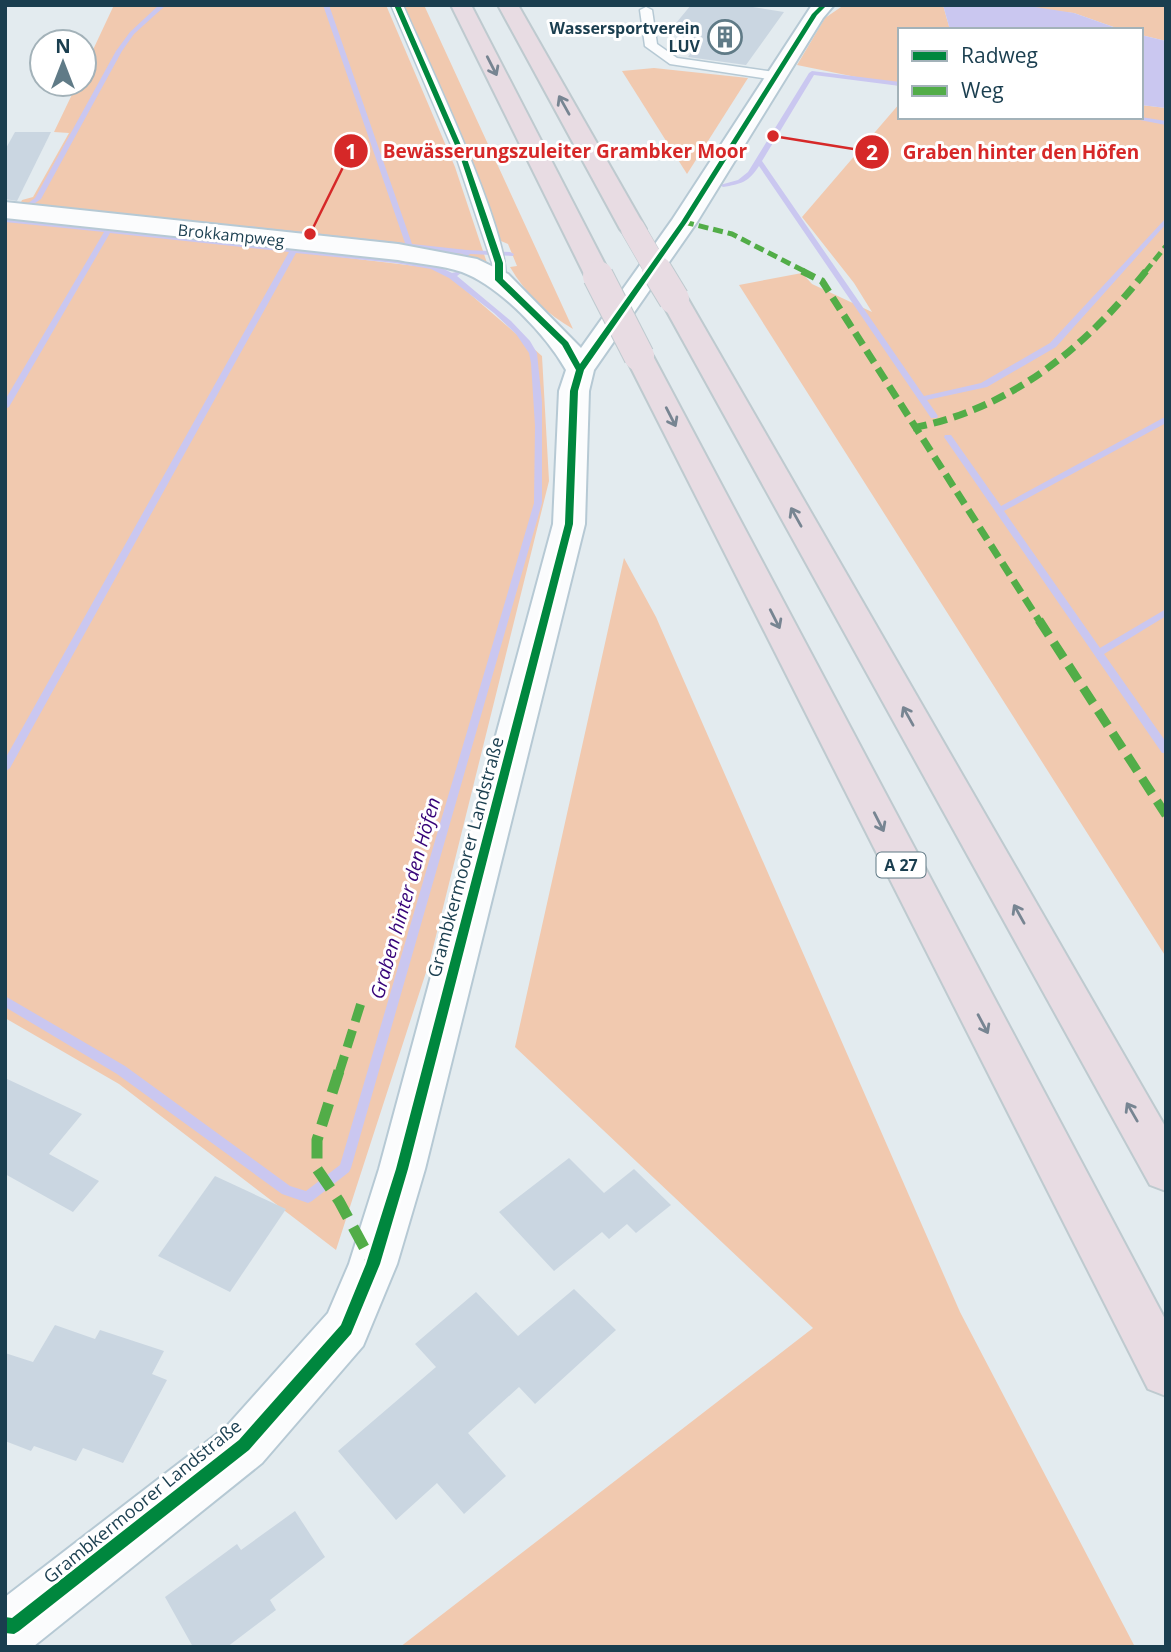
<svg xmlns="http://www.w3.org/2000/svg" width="1171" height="1652" font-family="'Open Sans',sans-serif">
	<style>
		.green { fill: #f1c9af }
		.water { fill: #cac7f0 }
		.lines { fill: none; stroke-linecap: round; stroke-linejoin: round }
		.stream { fill: #cac7f0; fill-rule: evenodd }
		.building { fill: #cad6e1 }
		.service-casing { stroke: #b6c9d4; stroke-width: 3 }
		.minor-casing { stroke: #b6c9d4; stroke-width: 4 }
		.motorway-casing { stroke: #becacf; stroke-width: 4 }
		.service { fill: #fbfcfd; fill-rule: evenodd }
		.minor { fill: #fbfcfd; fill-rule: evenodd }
		.motorway { fill: #e8dce3; fill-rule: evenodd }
		.motorway-bridge-far1-casing { stroke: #becacf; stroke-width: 25; stroke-linecap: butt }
		.motorway-bridge-casing { stroke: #becacf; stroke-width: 32; stroke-linecap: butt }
		.motorway-bridge-far1 { stroke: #e8dce3; stroke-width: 24 }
		.motorway-bridge { stroke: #e8dce3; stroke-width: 30 }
		.quiet-far3 { stroke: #52ad48; stroke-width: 5; stroke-dasharray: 10 5; stroke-linecap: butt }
		.quiet-far2 { stroke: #52ad48; stroke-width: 7; stroke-dasharray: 14 7; stroke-linecap: butt }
		.quiet-far1 { stroke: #52ad48; stroke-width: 9; stroke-dasharray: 18 9; stroke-linecap: butt }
		.quiet { stroke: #52ad48; stroke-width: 11; stroke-dasharray: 23 11; stroke-linecap: butt }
		.cycleway-casing { stroke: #fff; stroke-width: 5 }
		.cycleway { fill: #00873e; fill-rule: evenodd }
		.oneway { stroke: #778592 }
		.labels { text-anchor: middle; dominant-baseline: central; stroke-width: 6; stroke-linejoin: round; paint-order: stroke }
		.far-poi-label { font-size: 16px; font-weight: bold; fill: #1a3e4f; stroke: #fff; text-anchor: end }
		.far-street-label { font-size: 16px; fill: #1a3e4f; stroke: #fff }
		.shield { fill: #fff; stroke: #5f7884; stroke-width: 2 }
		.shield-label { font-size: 16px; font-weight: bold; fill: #1a3e4f }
		.street-label { font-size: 18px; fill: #1a3e4f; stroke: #fff }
		.water-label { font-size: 19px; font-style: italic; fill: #360378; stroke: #fff }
		.leader { fill: none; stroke: #d62828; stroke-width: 2.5 }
		.callout-dot { fill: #d62828; stroke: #fff; stroke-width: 2.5 }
		.mark-label { font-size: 21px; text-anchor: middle; font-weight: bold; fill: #fff }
		.callout-label { font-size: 19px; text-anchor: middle; font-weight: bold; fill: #d62828; stroke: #fff; stroke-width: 6; stroke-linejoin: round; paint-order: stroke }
	</style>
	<rect width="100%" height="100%" fill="#e3ebef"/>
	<g class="green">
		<polygon points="114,5 386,5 455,167 487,263 430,252 18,209 22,200 33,197 69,133 54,132 77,84 84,84 84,69"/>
		<path d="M403 5H424L573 329C547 314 525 293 510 267L517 266 508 244 501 241 470 159Z"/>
		<polygon points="844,5 943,5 950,30 900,30 900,86 797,65 825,18"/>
		<polygon points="1033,5 1166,5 1166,41 1141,35 1141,30 1122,30 1074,13 1034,9"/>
		<polygon points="654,68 748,78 687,174 622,71"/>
		<polygon points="900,103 900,117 1141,117 1141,105 1166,108 1166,957 739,285 802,273 812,284 872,312 854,283 802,217"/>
		<polygon points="5,217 441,269 542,356 549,481 430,960 336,1250 119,1084 5,1018"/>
		<polygon points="624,558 656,617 960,1312 1135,1647 400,1647 813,1328 515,1047"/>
	</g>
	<g class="water">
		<polygon points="943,5 1022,5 1074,13 1122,30 950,30"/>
		<polygon points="1141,35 1166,41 1166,108 1141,105"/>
	</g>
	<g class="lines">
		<g class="stream">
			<polygon points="159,5 166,5 134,34 122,51 41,199 31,206 27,206 27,204 35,198 116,51 130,32"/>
			<polygon points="323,5 329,5 412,244 467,250 510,252 514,254 513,256 470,254 466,257 463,257 463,254 246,229 245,228 248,226 405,243"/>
			<path d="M812 71 900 82V86L814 75 762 161 924 396 981 383 1050 343 1166 218V224L1056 347 987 387 927 400 938 416 937 418H931L759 166C749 182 741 184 723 187L720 185 738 180 748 172 809 73Z"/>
			<polygon points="1124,117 1141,117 1166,121 1166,125"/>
			<polygon points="5,218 395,259 436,265 452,273 460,271 461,273 457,276 511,321 530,341 537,353 542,402 542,503 351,1168 349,1172 312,1201 308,1203 282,1194 117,1074 5,1007 5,996 125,1066 290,1186 306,1191 340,1165 534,503 535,426 531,363 529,353 516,334 494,313 449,278 431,269 395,263 296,253 10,768 5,772 5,759 289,252 110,233 9,407 5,409 5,400 104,232 5,222"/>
			<polygon points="1163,418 1166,418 1166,423 1004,511 1100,648 1166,609 1166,616 1104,654 1166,742 1166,753 1162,753 944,437 945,435 951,435 1001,506"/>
		</g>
	</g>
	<g class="building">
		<polygon points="691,5 740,5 784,12 746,65 688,57 701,39 667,34"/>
		<polygon points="15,132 51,132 17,201 5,199 5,150"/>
		<polygon points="5,1078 82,1114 49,1154 99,1181 73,1212 5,1174"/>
		<polygon points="569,1158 604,1193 634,1169 671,1205 636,1233 627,1224 609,1239 602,1232 554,1271 499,1212"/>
		<polygon points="215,1176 286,1209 230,1292 158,1256"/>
		<polygon points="574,1289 616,1330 535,1404 519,1387 468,1433 506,1476 464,1514 437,1483 396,1520 338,1451 436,1367 415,1344 476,1292 518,1336"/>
		<polygon points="55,1325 95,1339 100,1330 164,1351 152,1374 167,1380 123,1463 83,1448 76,1461 34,1446 31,1451 5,1441 5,1353 33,1362"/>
		<polygon points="295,1511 325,1557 270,1600 276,1610 227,1647 193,1647 165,1597 237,1544 241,1550"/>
	</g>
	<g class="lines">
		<g class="service-casing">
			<g id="service">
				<path d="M391 5H403C421 47 519 250 504 283H494L492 263 457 159Z"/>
				<polygon points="646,7 652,10 657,44 677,58 775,72 781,76 775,80 670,64 645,46 640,10"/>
			</g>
		</g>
		<g class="minor-casing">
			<path id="minor" d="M812 5H834L823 18 697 222 594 370 589 391 585 524 425 1169 397 1264 363 1346 262 1463 34 1646 5 1647V1597L226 1427 328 1313 349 1264 379 1169 553 524 559 391 566 370C546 335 500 286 462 272 442 265 418 264 398 260L5 218V202L398 244 477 259 508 274 581 348 672 220Z"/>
		</g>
		<g class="motorway-casing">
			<g id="motorway">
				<polygon points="451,5 471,5 611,276 607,282 589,282 585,276"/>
				<polygon points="498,5 518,5 646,229 642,234 624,234 620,229"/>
				<polygon points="674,291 684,293 688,299 1166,1128 1166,1191 1150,1185 660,299 664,293"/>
				<polygon points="639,348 649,350 653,356 1166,1321 1166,1396 1148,1389 625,356 629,350"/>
			</g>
		</g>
		<use href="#service" class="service"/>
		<use href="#minor" class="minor"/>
		<use href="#motorway" class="motorway"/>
		<g class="motorway-bridge-far1-casing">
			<polyline id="motorway-bridge-far1" points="633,229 658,272"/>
		</g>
		<g class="motorway-bridge-casing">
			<g id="motorway-bridge">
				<polyline points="657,271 674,299"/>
				<polyline points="598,276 639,356"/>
			</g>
		</g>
		<use href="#motorway-bridge-far1" class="motorway-bridge-far1"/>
		<use href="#motorway-bridge" class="motorway-bridge"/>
		<g class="quiet-far3">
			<polyline points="684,222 732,234 806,272"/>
			<polyline points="1145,272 1166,246"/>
		</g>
		<g class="quiet-far2">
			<polyline points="802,271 822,281 1040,622"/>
			<path d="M913 428C1012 408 1085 348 1146 271"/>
		</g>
		<g class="quiet-far1">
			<polyline points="1039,620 1166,815"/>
			<polyline points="339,1073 361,1003"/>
		</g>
		<polyline class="quiet" points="339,1071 317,1140 317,1169 339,1201 373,1264"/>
		<g class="cycleway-casing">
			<polygon id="cycleway" points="394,5 400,5 467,159 503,263 503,279 568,342 580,364 681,222 812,14 821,5 827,5 817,15 687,222 584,370 578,391 573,524 408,1169 380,1264 351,1334 249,1450 19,1631 14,1634 5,1633 5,1617 12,1618 239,1440 341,1325 366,1264 396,1169 565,524 570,391 576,370 562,345 495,280 495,263 461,159"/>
		</g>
		<use href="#cycleway" class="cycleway"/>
	</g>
	<defs><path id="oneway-shaft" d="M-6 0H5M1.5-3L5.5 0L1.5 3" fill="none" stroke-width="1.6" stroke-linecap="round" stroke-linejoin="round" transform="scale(1.75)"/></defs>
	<g class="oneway">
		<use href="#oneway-shaft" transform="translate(492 66) rotate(63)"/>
		<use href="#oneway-shaft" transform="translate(564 105) rotate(-119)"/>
		<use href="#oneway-shaft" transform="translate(671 417) rotate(63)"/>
		<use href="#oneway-shaft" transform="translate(796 517) rotate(-119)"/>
		<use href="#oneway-shaft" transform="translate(775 619) rotate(63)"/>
		<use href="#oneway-shaft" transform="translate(908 716) rotate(-119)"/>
		<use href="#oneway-shaft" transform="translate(879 822) rotate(63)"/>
		<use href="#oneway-shaft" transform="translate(1019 914) rotate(-119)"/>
		<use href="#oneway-shaft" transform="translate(983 1024) rotate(62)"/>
		<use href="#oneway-shaft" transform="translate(1132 1112) rotate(-120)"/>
	</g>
	<defs>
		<g id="building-ring" transform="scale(1.75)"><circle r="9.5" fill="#fff" stroke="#607b87" stroke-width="1.5"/><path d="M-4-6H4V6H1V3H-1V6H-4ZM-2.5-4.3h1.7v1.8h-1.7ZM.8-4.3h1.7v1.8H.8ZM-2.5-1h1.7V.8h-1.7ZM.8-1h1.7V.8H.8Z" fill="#607b87"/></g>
	</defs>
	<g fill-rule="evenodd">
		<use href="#building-ring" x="725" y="37"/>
	</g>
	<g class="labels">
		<g class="far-poi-label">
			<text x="700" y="28">Wassersportverein<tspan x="700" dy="18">LUV</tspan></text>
		</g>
		<g class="far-street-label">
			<text transform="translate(231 235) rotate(6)">Brokkampweg</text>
		</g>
		<rect class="shield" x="876.5" y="852.5" width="49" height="25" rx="5"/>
		<g class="shield-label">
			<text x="901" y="865">A 27</text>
		</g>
		<g class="street-label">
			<text transform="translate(465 857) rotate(-75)">Grambkermoorer Landstraße</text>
			<text transform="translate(142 1501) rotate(-39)">Grambkermoorer Landstraße</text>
		</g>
		<g class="water-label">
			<text transform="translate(405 898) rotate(-74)">Graben hinter den Höfen</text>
		</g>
	</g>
	<path class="leader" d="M310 234L351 151M773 136L872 152"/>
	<g class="callout-dot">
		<circle cx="310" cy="234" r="7"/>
		<circle cx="773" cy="136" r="7"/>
		<circle cx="351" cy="151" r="18"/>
		<circle cx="872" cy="152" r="18"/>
	</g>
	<g class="mark-label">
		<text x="351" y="159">1</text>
		<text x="872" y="160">2</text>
	</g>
	<g class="callout-label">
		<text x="565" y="158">Bewässerungszuleiter Grambker Moor</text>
		<text x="1021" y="159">Graben hinter den Höfen</text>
	</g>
	<rect width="1171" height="1652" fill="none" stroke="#1a3e4f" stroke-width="14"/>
	<rect x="898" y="28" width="245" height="91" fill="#ffffff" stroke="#a3b2b9" stroke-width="2"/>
	<rect x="912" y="51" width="35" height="10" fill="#00873e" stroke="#a3b2b9" stroke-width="2"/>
	<text x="961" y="63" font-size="21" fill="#1a3e4f">Radweg</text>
	<rect x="912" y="86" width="35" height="10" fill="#52ad48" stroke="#a3b2b9" stroke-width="2"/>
	<text x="961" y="98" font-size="21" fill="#1a3e4f">Weg</text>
	<g transform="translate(63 63)"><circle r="33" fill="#ffffff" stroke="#a3b2b9" stroke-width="2"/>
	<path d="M0-5L12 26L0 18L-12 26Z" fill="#607b87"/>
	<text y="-10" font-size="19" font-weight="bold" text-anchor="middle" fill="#1a3e4f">N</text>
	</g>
</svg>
